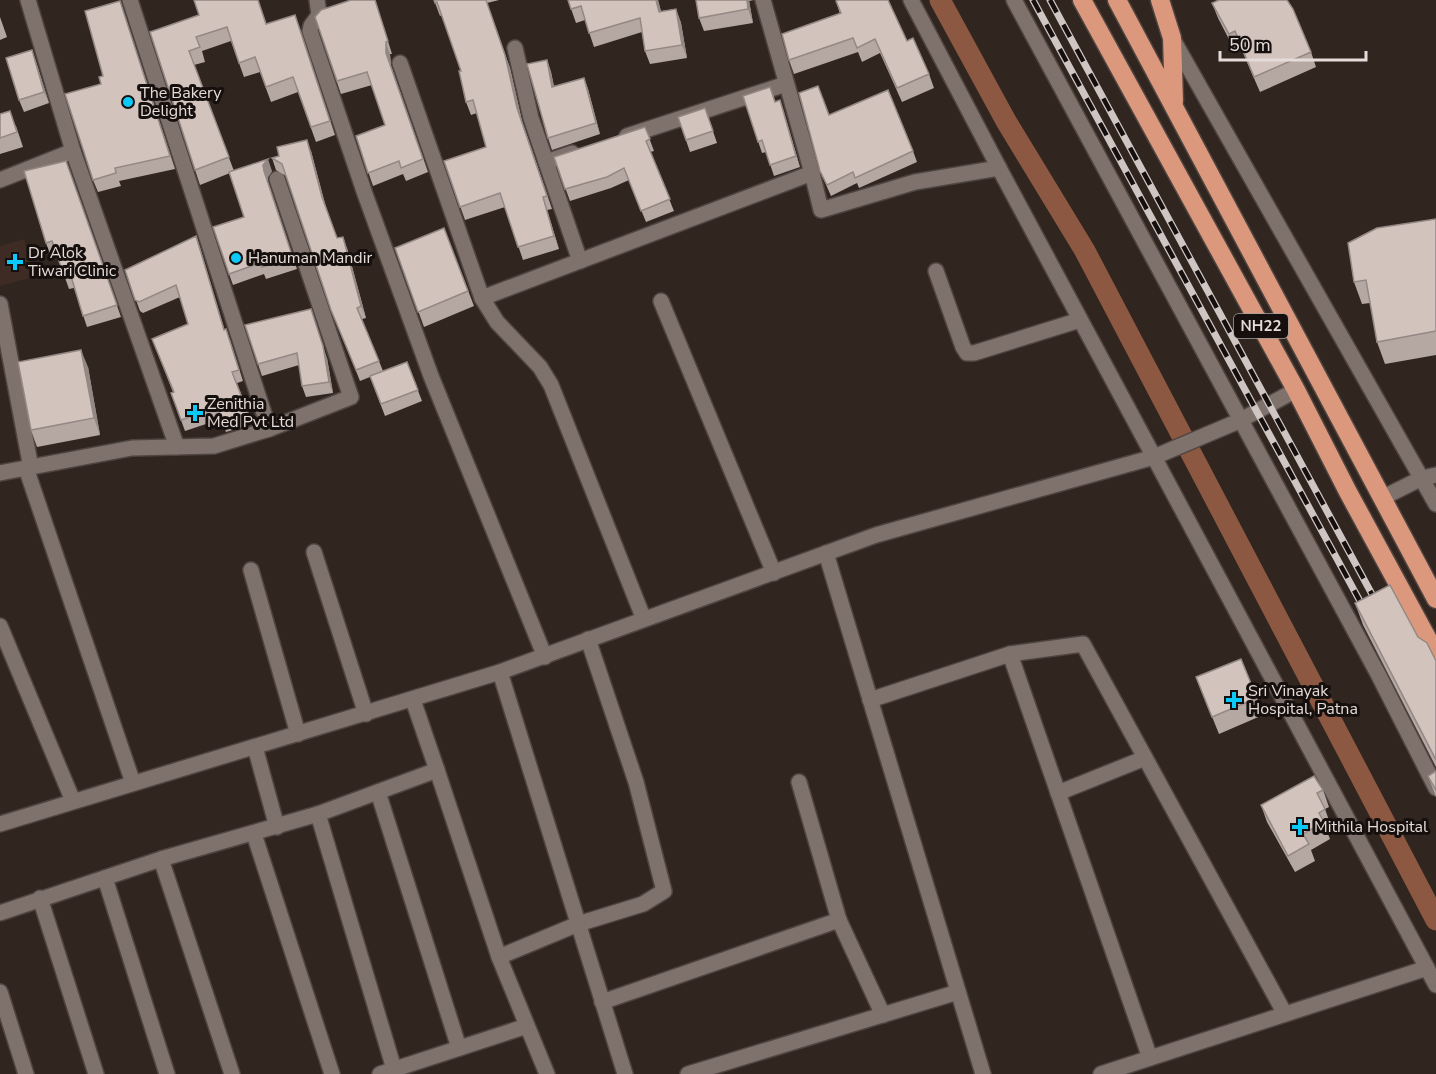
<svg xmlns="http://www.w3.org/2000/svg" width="1436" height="1074" font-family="'Nunito Sans',sans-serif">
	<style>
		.built { fill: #3e2b24 }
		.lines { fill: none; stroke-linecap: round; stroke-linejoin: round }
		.canal { stroke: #8d5842; stroke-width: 21 }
		.minor-casing { stroke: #4e4440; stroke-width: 18 }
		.highway-casing { stroke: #4e4440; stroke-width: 21 }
		.minor { stroke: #7f716b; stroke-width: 15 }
		.highway { stroke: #dc987c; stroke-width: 18 }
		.rail-casing { stroke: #cfc6c3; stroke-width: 7 }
		.rail { stroke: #15100e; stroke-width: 4.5; stroke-dasharray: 14; stroke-linecap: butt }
		.wall { fill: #b5a8a3 }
		.shaded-wall { fill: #948884 }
		.building { fill: #d3c3bd; stroke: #948884; stroke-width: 1.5 }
		.poi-dot { fill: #0bcafa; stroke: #15100e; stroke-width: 2 }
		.labels { text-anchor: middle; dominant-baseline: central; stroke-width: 6; stroke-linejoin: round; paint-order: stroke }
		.shield { fill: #15100e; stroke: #a79f9c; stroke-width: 1.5 }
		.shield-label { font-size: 15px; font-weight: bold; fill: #e5dcd9 }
		.poi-label { font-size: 16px; fill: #e5dcd9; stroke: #15100e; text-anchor: start }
	</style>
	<rect width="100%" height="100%" fill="#312520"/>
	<polygon class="built" points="24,239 34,277 0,286 0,246"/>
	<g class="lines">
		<polyline class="canal" points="940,0 1006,121 1085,251 1436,920"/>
		<g class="minor-casing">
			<g id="minor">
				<polyline points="28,0 73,151 177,447"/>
				<polyline points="130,0 269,429"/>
				<polyline points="317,0 319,15 311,26 310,31 365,194 431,376 545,657"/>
				<polyline points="763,0 812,173"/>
				<polyline points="911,0 999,168"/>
				<polyline points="1014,0 1378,674 1436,788"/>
				<polyline points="1172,38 1436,504"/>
				<polyline points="515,48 531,118 580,261"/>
				<polyline points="400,63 482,298 497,322 540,367 551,385 643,617"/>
				<polyline points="627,136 786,84"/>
				<polyline points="546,162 572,153"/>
				<polyline points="0,180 73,151"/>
				<polyline points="936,271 963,347 967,353 974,353 1080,320"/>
				<polyline points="661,301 774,573"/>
				<polyline points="0,304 31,468"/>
				<polyline points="1296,390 1239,421 1154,457 1436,985"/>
				<polyline points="26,468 133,783"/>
				<polyline points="0,473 132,448 214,446 269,429 351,397 277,179"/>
				<polyline points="1382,498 1422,478 1436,475"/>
				<polyline points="314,552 366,714"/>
				<polyline points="826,553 983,1074"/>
				<polyline points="251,570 298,734"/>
				<polyline points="0,626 73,801"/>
				<polyline points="1010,654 1150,1058"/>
				<polyline points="500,672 625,1074"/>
				<polyline points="413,700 437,770"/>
				<polyline points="870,700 1010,654 1083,644 1285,1014"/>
				<polyline points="255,747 277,827"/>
				<polyline points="799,782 839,920 883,1015"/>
				<polyline points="378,792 459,1048"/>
				<polyline points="1058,793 1145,758"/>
				<polyline points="318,814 394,1069"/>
				<polyline points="0,824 500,672 876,535 1154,457 999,168 915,182 821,210 812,173 482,298"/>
				<polyline points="254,834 332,1074"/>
				<polyline points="161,859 232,1074"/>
				<polyline points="105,878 167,1074"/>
				<polyline points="40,898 96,1074"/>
				<polyline points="0,913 161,859 318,814 437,770 499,957 578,924 643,904 664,891 636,782 588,639"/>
				<polyline points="499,957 547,1074"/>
				<polyline points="0,992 26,1074"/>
				<polyline points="602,1002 839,920"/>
				<polyline points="380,1074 527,1026"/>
				<polyline points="688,1074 958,992"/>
				<polyline points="1101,1074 1427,968"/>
			</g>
		</g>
		<g class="highway-casing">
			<g id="highway">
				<polyline points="1082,0 1296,390 1348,492 1436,654"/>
				<polyline points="1117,0 1436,599"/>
				<polyline points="1160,0 1172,38 1174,101"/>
			</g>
		</g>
		<use href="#minor" class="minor"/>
		<use href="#highway" class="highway"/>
		<g class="rail-casing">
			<g id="rail">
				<polyline points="1033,0 1367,614"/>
				<polyline points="1050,0 1380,609"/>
			</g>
		</g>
		<use href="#rail" class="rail"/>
	</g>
	<g class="wall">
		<polygon points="375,0 392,54 390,54 391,66 428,172 406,181 403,174 373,186 356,136 385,125 372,85 341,94 315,17"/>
		<polygon points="434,0 499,0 487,3 510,68 522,121 552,209 547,210 559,249 523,260 505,207 465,220 444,161 486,147 477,113 471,115 466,102 461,71 442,15 440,16"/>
		<polygon points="568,0 658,0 661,11 676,9 681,23 687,58 650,64 645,51 642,32 594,47 585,20 576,23"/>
		<polygon points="696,0 754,0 749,1 753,23 704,31 699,18"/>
		<polygon points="120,1 175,169 119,181 121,186 98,192 93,180 103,76"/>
		<polygon points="836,1 907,41 929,74 934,88 902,102 880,53 862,62 858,52 794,74 789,60 840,14"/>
		<polygon points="1212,3 1311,52 1316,67 1260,92 1240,46 1234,49 1218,18"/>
		<polygon points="199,15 266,24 295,15 335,135 316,142 298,92 271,102 260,72 244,77 231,41 202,51 205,62 194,65 234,171 272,171 268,177 268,182 297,269 266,279 264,274 233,285 229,274 244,217 230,173 200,185 150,32"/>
		<polygon points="0,17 7,37 0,40"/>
		<polygon points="32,50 49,103 24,112 19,100"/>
		<polygon points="547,60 551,72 554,86 584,78 588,89 600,134 552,150 548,138"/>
		<polygon points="743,96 776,102 780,100 800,167 774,176 766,152 762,153"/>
		<polygon points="705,108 717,143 690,152 678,117"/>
		<polygon points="0,114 16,126 23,147 0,154"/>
		<polygon points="829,115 913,151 917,162 859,188 857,183 831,196 820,171"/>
		<polygon points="645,127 654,151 650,152 674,211 646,222 629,180 611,188 570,201 554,157"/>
		<polygon points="311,151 326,207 337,238 347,248 366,318 362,319 383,371 407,362 422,401 385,416 370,377 360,381 336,321 286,176 276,170 272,158"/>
		<polygon points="66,161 121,317 87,327 74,288 69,289 56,252 50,254 46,243"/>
		<polygon points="1436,219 1436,355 1385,364 1377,342 1370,303 1362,304 1354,282"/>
		<polygon points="444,228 474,306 424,327 395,248"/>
		<polygon points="196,236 224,329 230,340 243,381 237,383 252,424 226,432 221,419 185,431 171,393 173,392 152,339 188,324 180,297 143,313 140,311 125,270"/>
		<polygon points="245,325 327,358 333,393 306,397 302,386 299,365 262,376"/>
		<polygon points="88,367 100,435 37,447 31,430"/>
		<polygon points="1355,603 1418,637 1436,661 1436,767 1363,625"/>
		<polygon points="1196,677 1257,698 1263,715 1219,734"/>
		<polygon points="1436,771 1436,797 1428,776"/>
		<polygon points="1323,790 1329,807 1325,809 1331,826 1326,829 1330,839 1311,850 1315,861 1295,872 1267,822 1261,805"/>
	</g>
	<g class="shaded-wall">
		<polygon points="486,0 510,68 522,121 552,209 517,108"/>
		<polygon points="656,0 658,0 664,25 659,12"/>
		<polygon points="747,0 749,0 753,23 748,9"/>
		<polygon points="676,9 681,23 687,58 682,45"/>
		<polygon points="295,15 300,29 335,135 330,121"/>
		<polygon points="386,42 390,54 391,66 428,172 386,53"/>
		<polygon points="32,50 36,61 49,103 44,92"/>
		<polygon points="547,60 551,72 556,98 552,87"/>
		<polygon points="584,78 588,89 600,134 596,123"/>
		<polygon points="780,100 784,112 800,167 796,156"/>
		<polygon points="307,140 311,151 326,209 322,197"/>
		<polygon points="268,159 272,171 268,177 268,182 297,269 264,171 263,165"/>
		<polygon points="543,197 559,249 554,236"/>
		<polygon points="196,236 200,247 228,341 224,330"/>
		<polygon points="343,237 347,248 366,318 361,306"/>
		<polygon points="311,309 327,358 333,393 329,382"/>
		<polygon points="81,350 88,367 100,435 94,418"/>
	</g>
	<g class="building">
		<polygon points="194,0 258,0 266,24 295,15 330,121 311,127 293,77 266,87 255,57 239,63 227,27 196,37 200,47 189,51 229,157 195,170 150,32 199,15"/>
		<polygon points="351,0 375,0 388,41 386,42 386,53 423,159 401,168 399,161 368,173 356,136 385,125 367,72 337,81 315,17 321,10"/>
		<polygon points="434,0 486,0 505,55 517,108 547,196 543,197 554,236 518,247 500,193 460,207 444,161 486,147 473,100 466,102 459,71 461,71 437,2 435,3"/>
		<polygon points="568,0 656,0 659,12 676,9 682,45 645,51 640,18 589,33 581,6 571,9"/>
		<polygon points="696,0 747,0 748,9 699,18"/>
		<polygon points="838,0 888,0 907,41 913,38 929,74 897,88 875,39 857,48 853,38 789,60 782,34 841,13 836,1"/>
		<polygon points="1219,0 1287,0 1293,9 1311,52 1254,77 1235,31 1229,34 1212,3"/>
		<polygon points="120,1 170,156 115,168 116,173 93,180 65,94 101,84 99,77 103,76 85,11"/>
		<polygon points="32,50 44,92 19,100 6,58"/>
		<polygon points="547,60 552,87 584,78 596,123 548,138 527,64"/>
		<polygon points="818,86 829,115 888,90 913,151 855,178 853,172 827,185 820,171 799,93"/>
		<polygon points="770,87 775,102 780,100 796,156 770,165 762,140 758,142 743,96"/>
		<polygon points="705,108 713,131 686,140 678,117"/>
		<polygon points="10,111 17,132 0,138 0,114"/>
		<polygon points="645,127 650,139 646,141 670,199 641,211 624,168 607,177 565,189 554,157"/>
		<polygon points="307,140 322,197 337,238 343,237 361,306 357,308 379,361 356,370 331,310 282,164 272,158 279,156 277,147"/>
		<polygon points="268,159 263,165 264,171 293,258 262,267 260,263 229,274 213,227 244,217 229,172"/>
		<polygon points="66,161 117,305 83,316 71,276 65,278 52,241 46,243 24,171"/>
		<polygon points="1436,219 1436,331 1377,342 1366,280 1354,282 1348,243 1377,228"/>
		<polygon points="444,228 468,291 418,312 395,248"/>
		<polygon points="196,236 224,330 226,329 239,370 232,372 248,413 222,421 217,407 181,420 171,393 174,392 152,339 188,324 176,285 139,302 135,300 125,270"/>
		<polygon points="311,309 323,346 329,382 302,386 297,353 258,364 245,325"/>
		<polygon points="81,350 94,418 31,430 18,362"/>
		<polygon points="407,362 418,390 381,404 370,376"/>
		<polygon points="1390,585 1418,637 1427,643 1436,661 1436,760 1355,603"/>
		<polygon points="1241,659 1257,698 1212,717 1196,677"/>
		<polygon points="1436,771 1436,790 1428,776"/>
		<polygon points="1314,776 1323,790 1317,793 1325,809 1319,813 1324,822 1303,834 1309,844 1288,856 1261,805"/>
	</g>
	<g class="poi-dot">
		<circle cx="128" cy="102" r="6"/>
		<circle cx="236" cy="258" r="6"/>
		<path d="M12 253h6v6h6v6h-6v6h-6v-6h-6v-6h6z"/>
		<path d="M192 404h6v6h6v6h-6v6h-6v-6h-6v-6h6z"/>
		<path d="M1231 691h6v6h6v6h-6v6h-6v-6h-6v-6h6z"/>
		<path d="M1297 818h6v6h6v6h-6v6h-6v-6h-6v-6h6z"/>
	</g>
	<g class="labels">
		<rect class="shield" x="1234" y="314" width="54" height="24" rx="4.5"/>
		<g class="shield-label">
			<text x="1261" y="326">NH22</text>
		</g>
		<g class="poi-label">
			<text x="140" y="93">The Bakery<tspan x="140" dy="18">Delight</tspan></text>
			<text x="28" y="253">Dr Alok<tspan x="28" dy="18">Tiwari Clinic</tspan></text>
			<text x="248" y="258">Hanuman Mandir</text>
			<text x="207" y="404">Zenithia<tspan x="207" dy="18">Med Pvt Ltd</tspan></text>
			<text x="1248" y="691">Sri Vinayak<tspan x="1248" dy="18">Hospital, Patna</tspan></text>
			<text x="1314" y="827">Mithila Hospital</text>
		</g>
	</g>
	<path d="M1220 51v9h146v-9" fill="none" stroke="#e5dcd9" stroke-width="3"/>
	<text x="1229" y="51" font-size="18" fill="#e5dcd9" stroke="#15100e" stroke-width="4.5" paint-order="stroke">50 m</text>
</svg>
